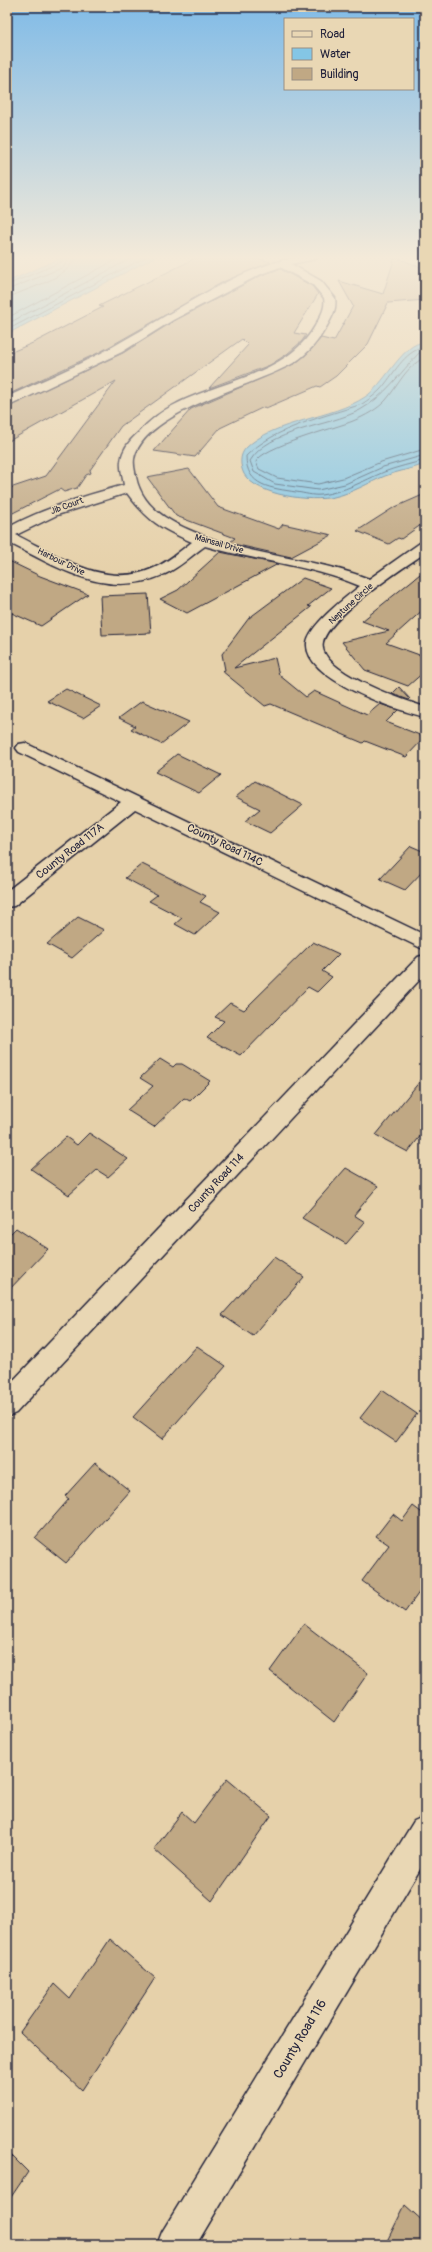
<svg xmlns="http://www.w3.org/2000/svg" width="432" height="2252" font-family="Pangolin,sans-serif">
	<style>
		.water { fill: #84c6e5; stroke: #5d84a1 }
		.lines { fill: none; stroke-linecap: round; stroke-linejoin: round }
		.shore { stroke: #49647f; stroke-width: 1 }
		.building { fill: #c0a884; stroke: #22223b }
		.minor-casing { stroke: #22223b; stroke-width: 3 }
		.minor { fill: #e9d7b4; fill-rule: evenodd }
		.labels { text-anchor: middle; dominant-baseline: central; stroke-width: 3; stroke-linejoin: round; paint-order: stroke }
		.far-street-label { font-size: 9px; fill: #22223b; stroke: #e9d7b4 }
		.street-label { font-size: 11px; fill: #22223b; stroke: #e9d7b4 }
		.near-street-label { font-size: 13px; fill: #22223b; stroke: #e9d7b4 }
	</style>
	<rect width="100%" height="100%" fill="#e6d1aa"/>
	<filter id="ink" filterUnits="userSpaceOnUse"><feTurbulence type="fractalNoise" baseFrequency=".025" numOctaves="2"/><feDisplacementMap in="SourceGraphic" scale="8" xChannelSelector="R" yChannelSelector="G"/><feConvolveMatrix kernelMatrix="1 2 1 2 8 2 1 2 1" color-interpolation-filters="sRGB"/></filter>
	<g filter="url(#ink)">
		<g class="water">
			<polygon points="63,257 155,257 7,334 7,282"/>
			<path d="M420 343 425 344V464C412 469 398 471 385 476 368 483 352 493 334 497 312 502 257 496 244 474 240 466 239 455 246 448 274 420 332 419 365 397 383 386 401 347 420 343Z"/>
		</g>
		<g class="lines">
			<g class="shore">
				<polyline points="7,285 61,262 64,257"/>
				<polyline points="7,290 64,267 69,257"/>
				<path d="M7 296 14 295C32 287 70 277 75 257"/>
				<polyline points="7,318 121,257"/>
				<polyline points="7,324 134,257"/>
				<polyline points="7,330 146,257"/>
				<path d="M425 347C403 351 394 375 380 390 374 396 368 400 362 404 324 417 275 427 246 456 246 487 272 488 296 492 304 493 313 496 321 495 344 492 363 481 384 472 397 467 411 464 425 460"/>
				<path d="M425 352 419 353C400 373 384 397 360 410 328 427 269 429 250 461L254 472 275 484 318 490 345 484 383 467 425 455"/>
				<path d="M425 358C407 364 398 386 386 400 378 409 365 416 353 421 336 428 261 447 256 462L259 469 277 478 318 484 343 478 381 462 425 449"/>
			</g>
		</g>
		<g class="building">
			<polygon points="198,257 251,257 271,262 225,281 100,352 7,395 7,354 35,342 103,307 99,306"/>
			<polygon points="395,257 425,269 425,300 388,303 368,344 336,376 320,387 317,386 266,408 264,407 220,428 195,457 154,451 191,409 296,363 310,351 321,338 334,341 353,306 339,281 383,294"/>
			<polygon points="280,269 312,286 318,294 294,333 306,335 302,341 287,354 270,365 209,388 248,345 242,339 121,426 90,470 91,473 86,475 77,488 64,492 60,489 7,516 7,489 46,476 116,381 7,442 7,407 123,353 174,321 262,275"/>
			<polygon points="189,469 218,507 279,529 283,524 332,535 291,557 229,543 235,538 176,516 147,477"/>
			<polygon points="425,494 425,522 401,539 398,538 389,544 357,531 393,508"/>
			<polygon points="220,552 278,564 187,613 160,599 178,590"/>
			<polygon points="7,560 40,576 88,594 41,626 7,611"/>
			<polygon points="425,570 425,608 386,643 425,657 425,671 408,686 365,670 342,642 389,631 362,621"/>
			<polygon points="303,578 331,588 308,606 311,607 234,668 275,658 279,675 306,697 314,691 367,715 380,704 398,710 386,722 425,737 406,757 365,741 363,743 271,704 265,706 222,671 225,670 222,654 249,618"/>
			<polygon points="148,594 151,633 102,635 100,596"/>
			<polygon points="399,687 410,699 409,700 392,694"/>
			<polygon points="66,689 101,706 83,718 47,701"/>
			<polygon points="142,701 189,722 161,744 131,729 135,726 119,718"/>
			<polygon points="177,754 221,775 199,793 155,772"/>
			<polygon points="255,781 303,805 270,833 245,821 260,809 236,797"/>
			<polygon points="411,846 425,852 425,869 405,890 380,879"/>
			<polygon points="142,864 206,896 200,902 220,912 195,935 175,924 182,918 149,901 157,895 125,878"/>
			<polygon points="78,917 104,930 72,958 47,944"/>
			<polygon points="313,942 339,954 322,971 332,977 317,992 308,987 241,1056 207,1038 224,1021 215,1017 230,1003 244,1010"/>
			<polygon points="160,1059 173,1067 176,1064 182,1064 210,1081 190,1101 184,1098 154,1127 127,1110 153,1086 140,1078"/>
			<polygon points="425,1075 425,1130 408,1152 376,1135"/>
			<polygon points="89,1133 128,1159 108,1177 97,1170 69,1195 31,1169 66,1137 77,1145"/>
			<polygon points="346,1168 378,1186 354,1215 365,1222 346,1244 302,1218"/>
			<polygon points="16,1228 48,1249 7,1292 7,1237"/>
			<polygon points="274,1257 304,1277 253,1336 222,1315"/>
			<polygon points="197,1346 226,1366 162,1439 133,1417"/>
			<polygon points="382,1390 417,1414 396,1442 360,1418"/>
			<polygon points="95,1463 130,1491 66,1563 35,1538 69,1499 65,1496"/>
			<polygon points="413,1506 425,1515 425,1584 405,1612 362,1581 389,1545 376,1536 393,1514 402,1521"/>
			<polygon points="304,1624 368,1673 334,1722 270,1671"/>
			<polygon points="227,1779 271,1816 212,1901 154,1849 182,1812 194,1823"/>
			<polygon points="110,1939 155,1978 82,2090 20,2032 54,1984 70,1999"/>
			<polygon points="7,2151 28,2172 7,2203"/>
			<polygon points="405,2205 425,2223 425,2245 385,2245"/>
		</g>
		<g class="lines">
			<g class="minor-casing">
				<g id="minor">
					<path d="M297 257H317L316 259 291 264 321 281 335 298C337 309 332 317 327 326 319 340 309 353 295 362 256 386 144 410 134 459 133 465 135 471 136 477 142 507 168 521 194 532 250 557 313 557 369 579L420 543 425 542V553C403 568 329 616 323 642 316 671 403 700 425 707V717C397 710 304 680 307 643 309 625 346 597 360 586 310 565 256 561 205 546 192 555 179 568 165 574 106 601 58 567 7 542V528C44 508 84 496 124 485 123 478 120 469 121 461 122 450 130 440 138 433 149 421 161 411 176 404 222 380 287 375 315 326 320 317 326 309 324 298L313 285 280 267 261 274 173 320 122 352 11 405 7 406V397C43 380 80 365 114 346 171 315 233 269 297 257ZM127 493C148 521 160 528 192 542 180 551 168 562 154 568 105 590 59 556 16 535L57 515Z"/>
					<polygon points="25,743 425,935 425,950 135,809 14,906 7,907 7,891 121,802 19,752 16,748 19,744"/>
					<polygon points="425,955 425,974 16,1413 7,1417 7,1387 418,957"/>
					<polygon points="425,1816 425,1861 196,2245 157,2245 162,2232 414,1821"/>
				</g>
			</g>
			<use href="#minor" class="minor"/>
		</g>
	</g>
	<linearGradient id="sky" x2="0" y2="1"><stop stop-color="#80bbe7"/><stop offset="0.45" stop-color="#f4ead9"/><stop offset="1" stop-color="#f4ead9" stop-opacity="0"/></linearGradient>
	<rect width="432" height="572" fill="url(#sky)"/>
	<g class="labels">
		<g class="far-street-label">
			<text transform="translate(67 506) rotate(-20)">Jib Court</text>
			<text transform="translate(219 544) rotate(16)">Mainsail Drive</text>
			<text transform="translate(61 562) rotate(26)">Harbour Drive</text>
			<text transform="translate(351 604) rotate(-42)">Neptune Circle</text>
		</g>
		<g class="street-label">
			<text transform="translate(225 845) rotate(26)">County Road 114C</text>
			<text transform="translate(70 851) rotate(-38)">County Road 117A</text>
			<text transform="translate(216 1183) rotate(-47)">County Road 114</text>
		</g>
		<g class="near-street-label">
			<text transform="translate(300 2039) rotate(-59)">County Road 116</text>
		</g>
	</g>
	<rect width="432" height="2252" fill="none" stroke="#e9d7b4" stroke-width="24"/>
	<rect x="12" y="12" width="408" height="2228" fill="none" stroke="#22223b" stroke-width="1.5" filter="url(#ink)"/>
	<rect x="284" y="18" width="130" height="72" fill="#e9d7b4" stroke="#998f84"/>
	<rect x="292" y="31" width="20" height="6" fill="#e9d7b4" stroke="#998f84"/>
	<text x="320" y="38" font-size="12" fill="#22223b">Road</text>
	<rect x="292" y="48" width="20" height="12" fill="#84c6e5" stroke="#998f84"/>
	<text x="320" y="58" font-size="12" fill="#22223b">Water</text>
	<rect x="292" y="68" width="20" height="12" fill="#c0a884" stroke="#998f84"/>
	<text x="320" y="78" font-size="12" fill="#22223b">Building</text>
</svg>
